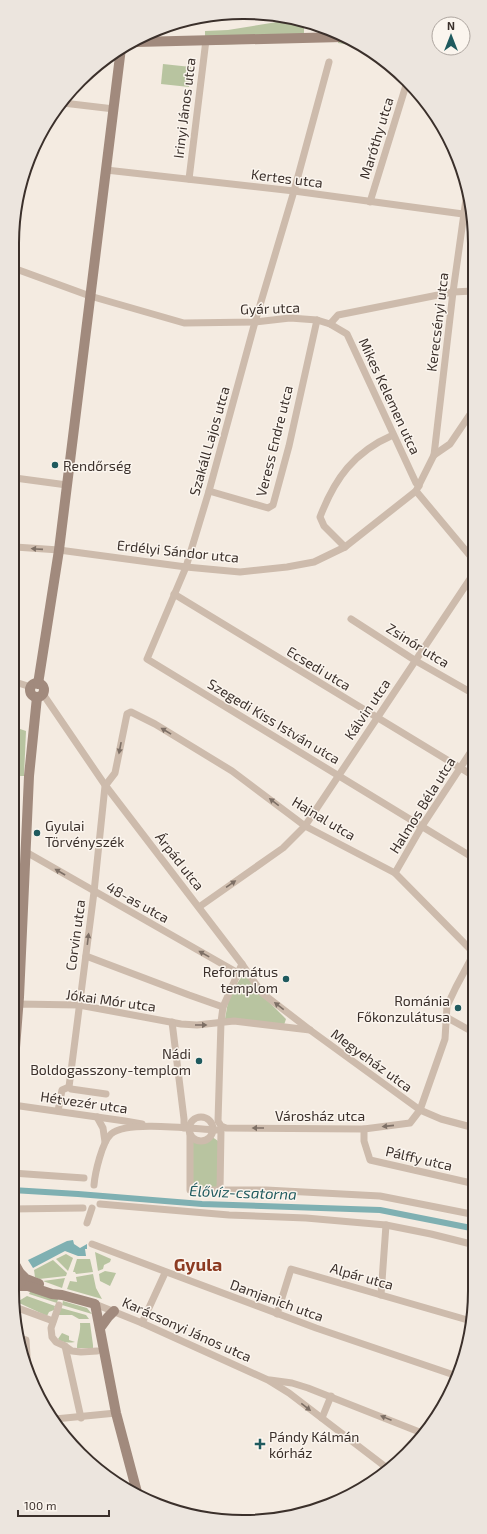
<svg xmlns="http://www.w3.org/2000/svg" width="487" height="1534" font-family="'Exo 2',sans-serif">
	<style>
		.green { fill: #b8c4a0 }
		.water { fill: #7fb0b2 }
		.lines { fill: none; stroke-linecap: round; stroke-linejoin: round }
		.canal { stroke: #7fb0b2; stroke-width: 6 }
		.street { stroke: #cdbbac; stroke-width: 7 }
		.secondary { stroke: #a18a7d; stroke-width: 10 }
		.oneway { fill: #7d6f65 }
		.poi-dot { fill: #1f5a5e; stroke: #fbf5ee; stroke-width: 1.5 }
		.labels { text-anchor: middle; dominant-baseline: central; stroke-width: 3; stroke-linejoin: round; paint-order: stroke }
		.street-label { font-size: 14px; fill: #3b302b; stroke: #fbf5ee }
		.poi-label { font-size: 14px; fill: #3b302b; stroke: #fbf5ee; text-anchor: start }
		.water-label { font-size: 15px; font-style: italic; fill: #1f5a5e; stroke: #fbf5ee }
		.district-label { font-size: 18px; font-weight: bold; fill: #8c3b22; stroke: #fbf5ee }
		.rim { fill: none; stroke: #3b302b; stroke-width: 2 }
	</style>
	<rect width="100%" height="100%" fill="#f4ebe1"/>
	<g class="green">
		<polygon points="295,19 304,22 304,42 205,45 205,31 228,30"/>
		<polygon points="338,35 359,43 366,48 338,43"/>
		<polygon points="163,64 191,67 189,87 161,84"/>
		<polygon points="14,727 26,731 24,776 14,776"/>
		<polygon points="244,973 259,992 286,1019 284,1025 225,1019 229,996"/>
		<polygon points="211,1136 218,1141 220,1190 190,1190 192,1137 202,1141"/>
		<polygon points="95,1252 111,1259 110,1262 104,1265 103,1269 98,1271"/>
		<polygon points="66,1254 73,1258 68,1271 56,1259"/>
		<polygon points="77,1259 90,1259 93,1272 76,1274 75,1272 73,1272"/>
		<polygon points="53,1260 67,1273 66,1276 39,1279 35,1277 34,1270"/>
		<polygon points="105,1271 116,1273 110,1286 100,1281 99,1274"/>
		<polygon points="93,1274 96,1288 102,1299 67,1289 70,1281 77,1282 76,1277"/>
		<polygon points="65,1278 62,1288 43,1281"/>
		<polygon points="31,1290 58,1299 57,1303 29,1294"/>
		<polygon points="27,1296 55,1306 54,1310 49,1312 47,1316 17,1302"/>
		<polygon points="63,1301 87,1308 92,1314 62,1305"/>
		<polygon points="61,1308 86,1315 89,1319 79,1319 72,1315 58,1315"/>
		<path d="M80 1323H90L93 1345V1348H77C77 1339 81 1332 80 1323Z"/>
		<path d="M62 1333 69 1336V1340L75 1342C68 1343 63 1343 58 1339Z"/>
	</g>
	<polygon class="water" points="73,1240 74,1244 80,1248 87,1244 87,1249 85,1249 86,1256 78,1256 65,1251 33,1268 28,1260 67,1241"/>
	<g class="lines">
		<polyline class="canal" points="12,1190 78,1194 202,1204 380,1210 471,1228"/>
		<g class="street">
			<polyline points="329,62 294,191 255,322 209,491 186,567 147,659 472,857"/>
			<polyline points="63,103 114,109"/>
			<polyline points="106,170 294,191 463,214"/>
			<polyline points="189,179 206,40"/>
			<polyline points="370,202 407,82"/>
			<polyline points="16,269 90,296 184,323 255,322 290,318 317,320 330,324 347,334 416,483 419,486"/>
			<polyline points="330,324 338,315 453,292 473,291"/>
			<polyline points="434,455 453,292 467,192"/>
			<polyline points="15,478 67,485"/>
			<polyline points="209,491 268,508 273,505 289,446 317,320"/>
			<polyline points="416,491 472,558"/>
			<polyline points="15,547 59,550 186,567 240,572 287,567 314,562 345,547 416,491 434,455 450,444 473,410"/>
			<path d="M345 547 324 526 320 517C335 478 354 452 393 435"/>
			<polyline points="174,594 472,775"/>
			<polyline points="351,619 416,661 472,693"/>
			<polyline points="15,682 31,687"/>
			<polyline points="43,694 105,785 242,964 262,993 310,1030 420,1110 441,1119 471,1127"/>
			<polyline points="26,852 238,973"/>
			<polyline points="395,873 422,826 472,750"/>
			<polyline points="199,907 283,848 305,826 472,576"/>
			<polyline points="86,956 189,995 223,1007"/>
			<polyline points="242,964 223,1007 221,1022 218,1121 221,1126 226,1128 364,1129 410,1123 420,1110 445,1039 447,1006 456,987 471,959"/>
			<polyline points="13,1006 18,1004 79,1005 181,1024 197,1025 234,1021 310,1030"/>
			<polyline points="446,1017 471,1031"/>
			<polyline points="172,1022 184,1119 184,1128"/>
			<polyline points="106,1094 71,1089 69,1087 94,892 105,786 115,773 127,714 131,712 155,724 232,771 305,826 395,873 471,950"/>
			<polyline points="13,1105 125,1121 142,1124"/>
			<polyline points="58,1111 62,1090 69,1087"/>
			<circle cx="201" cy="1129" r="12"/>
			<polyline points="97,1117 103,1128 105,1142"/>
			<polyline points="364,1129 364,1141 370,1160 471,1183"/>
			<polyline points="190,1134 190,1190 266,1190 380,1196 471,1214"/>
			<polyline points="12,1173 84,1178"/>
			<path d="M94 1185C95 1173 102 1142 111 1134 127 1120 194 1129 216 1130"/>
			<polyline points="220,1190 221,1130"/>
			<polyline points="100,1204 229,1215 306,1218 386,1225 431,1234 471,1244"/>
			<polyline points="12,1209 83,1208"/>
			<polyline points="87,1223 92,1208"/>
			<polyline points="92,1244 316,1328 454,1375"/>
			<polyline points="381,1295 386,1225"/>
			<polyline points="95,1304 142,1323 268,1380 289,1393 387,1468"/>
			<polyline points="59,1305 51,1328 52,1337 56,1342 65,1346 72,1351 81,1352 97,1351"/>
			<polyline points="15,1307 53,1321"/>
			<polyline points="277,1314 291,1269 471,1321"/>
			<polyline points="142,1323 165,1273"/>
			<polyline points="22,1339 26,1340 28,1371"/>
			<polyline points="65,1346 81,1418"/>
			<polyline points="270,1380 292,1383 308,1388 422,1433"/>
			<polyline points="322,1418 331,1396"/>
			<polyline points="55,1419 116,1413"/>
		</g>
		<g class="secondary">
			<polyline points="136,42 342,37"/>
			<circle cx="37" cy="690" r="7"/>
			<polyline points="38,684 59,550 121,48"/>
			<polyline points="13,1073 19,997 29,776 37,697"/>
			<polyline points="21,1274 26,1279 39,1284"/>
			<polyline points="18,1286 28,1286 52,1294 62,1295 95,1304 116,1413 138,1496"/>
			<polyline points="12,1289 20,1284 22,1277 12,1259"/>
			<polyline points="100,1328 108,1317 114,1311"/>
		</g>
	</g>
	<defs><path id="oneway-solid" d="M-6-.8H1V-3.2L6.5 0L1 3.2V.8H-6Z"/></defs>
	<g class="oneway">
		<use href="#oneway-solid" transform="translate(37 549) rotate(-176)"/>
		<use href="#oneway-solid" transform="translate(166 731) rotate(-149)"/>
		<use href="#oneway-solid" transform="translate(120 748) rotate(101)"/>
		<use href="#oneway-solid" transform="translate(274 802) rotate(-143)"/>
		<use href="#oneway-solid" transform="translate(60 872) rotate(-150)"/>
		<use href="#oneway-solid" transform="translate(231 884) rotate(-35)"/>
		<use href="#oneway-solid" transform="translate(88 939) rotate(-83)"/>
		<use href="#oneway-solid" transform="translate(204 954) rotate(-151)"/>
		<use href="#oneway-solid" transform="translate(279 1006) rotate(-142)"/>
		<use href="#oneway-solid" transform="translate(201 1025)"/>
		<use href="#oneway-solid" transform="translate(388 1126) rotate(174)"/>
		<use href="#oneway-solid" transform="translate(258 1128) rotate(-180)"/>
		<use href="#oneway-solid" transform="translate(306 1407) rotate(38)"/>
		<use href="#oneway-solid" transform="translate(386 1418) rotate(-158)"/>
	</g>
	<g class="poi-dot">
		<circle cx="55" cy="465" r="4"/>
		<circle cx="37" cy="833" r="4"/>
		<circle cx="286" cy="979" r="4"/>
		<circle cx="458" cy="1008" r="4"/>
		<circle cx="199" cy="1061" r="4"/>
		<path d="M258 1438h4v4h4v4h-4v4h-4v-4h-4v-4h4z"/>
	</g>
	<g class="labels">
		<g class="street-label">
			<text transform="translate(184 108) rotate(-83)">Irinyi János utca</text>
			<text transform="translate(376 138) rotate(-73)">Maróthy utca</text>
			<text transform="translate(287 178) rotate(7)">Kertes utca</text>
			<text transform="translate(270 308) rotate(-2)">Gyár utca</text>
			<text transform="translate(437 322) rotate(-83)">Kerecsényi utca</text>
			<text transform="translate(390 396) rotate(65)">Mikes Kelemen utca</text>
			<text transform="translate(209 441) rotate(-74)">Szakáll Lajos utca</text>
			<text transform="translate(274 441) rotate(-76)">Veress Endre utca</text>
			<text transform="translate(178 551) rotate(6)">Erdélyi Sándor utca</text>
			<text transform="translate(418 645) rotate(32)">Zsinór utca</text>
			<text transform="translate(319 668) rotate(31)">Ecsedi utca</text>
			<text transform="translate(367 709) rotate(-56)">Kálvin utca</text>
			<text transform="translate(274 721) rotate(31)">Szegedi Kiss István utca</text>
			<text transform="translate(422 805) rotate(-58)">Halmos Béla utca</text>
			<text transform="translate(324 818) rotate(31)">Hajnal utca</text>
			<text transform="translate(180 861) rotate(52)">Árpád utca</text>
			<text transform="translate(138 902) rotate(29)">48-as utca</text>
			<text transform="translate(75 935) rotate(-82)">Corvin utca</text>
			<text transform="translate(111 1000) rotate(8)">Jókai Mór utca</text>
			<text transform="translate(372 1060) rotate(36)">Megyeház utca</text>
			<text transform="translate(84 1102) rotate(8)">Hétvezér utca</text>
			<text x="320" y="1115">Városház utca</text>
			<text transform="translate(419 1158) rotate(13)">Pálffy utca</text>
			<text transform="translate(362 1276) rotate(16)">Alpár utca</text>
			<text transform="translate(277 1300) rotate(20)">Damjanich utca</text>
			<text transform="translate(187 1329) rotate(24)">Karácsonyi János utca</text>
		</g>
		<g class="poi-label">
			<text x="63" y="465">Rendőrség</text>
			<text x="45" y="825">Gyulai<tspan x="45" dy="16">Törvényszék</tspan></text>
			<text x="278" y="971" text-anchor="end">Református<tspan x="278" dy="16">templom</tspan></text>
			<text x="450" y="1000" text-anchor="end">Románia<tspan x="450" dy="16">Főkonzulátusa</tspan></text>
			<text x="191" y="1053" text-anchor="end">Nádi<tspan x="191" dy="16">Boldogasszony-templom</tspan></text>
			<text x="269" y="1436">Pándy Kálmán<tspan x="269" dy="16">kórház</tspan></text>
		</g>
		<g class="water-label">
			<text transform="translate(243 1192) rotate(2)">Élővíz-csatorna</text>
		</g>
		<g class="district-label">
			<text x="198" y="1264">Gyula</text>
		</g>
	</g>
	<path d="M0 0H487V1534H0ZM243 19H244A224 224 0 0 1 468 243V1291A224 224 0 0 1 244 1515H243A224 224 0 0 1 19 1291V243A224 224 0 0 1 243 19Z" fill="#ece5de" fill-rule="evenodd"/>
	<path class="rim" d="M243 19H244A224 224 0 0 1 468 243V1291A224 224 0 0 1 244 1515H243A224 224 0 0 1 19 1291V243A224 224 0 0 1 243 19Z"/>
	<g transform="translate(451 36)"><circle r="19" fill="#fbf5ee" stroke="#aea6a0"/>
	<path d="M0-3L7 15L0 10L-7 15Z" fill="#1f5a5e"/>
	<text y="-6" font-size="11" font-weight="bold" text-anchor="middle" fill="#3b302b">N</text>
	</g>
	<path d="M18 1510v6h91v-6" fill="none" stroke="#3b302b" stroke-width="2"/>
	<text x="24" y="1510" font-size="12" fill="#3b302b" stroke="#fbf5ee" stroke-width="3" paint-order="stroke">100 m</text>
</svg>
